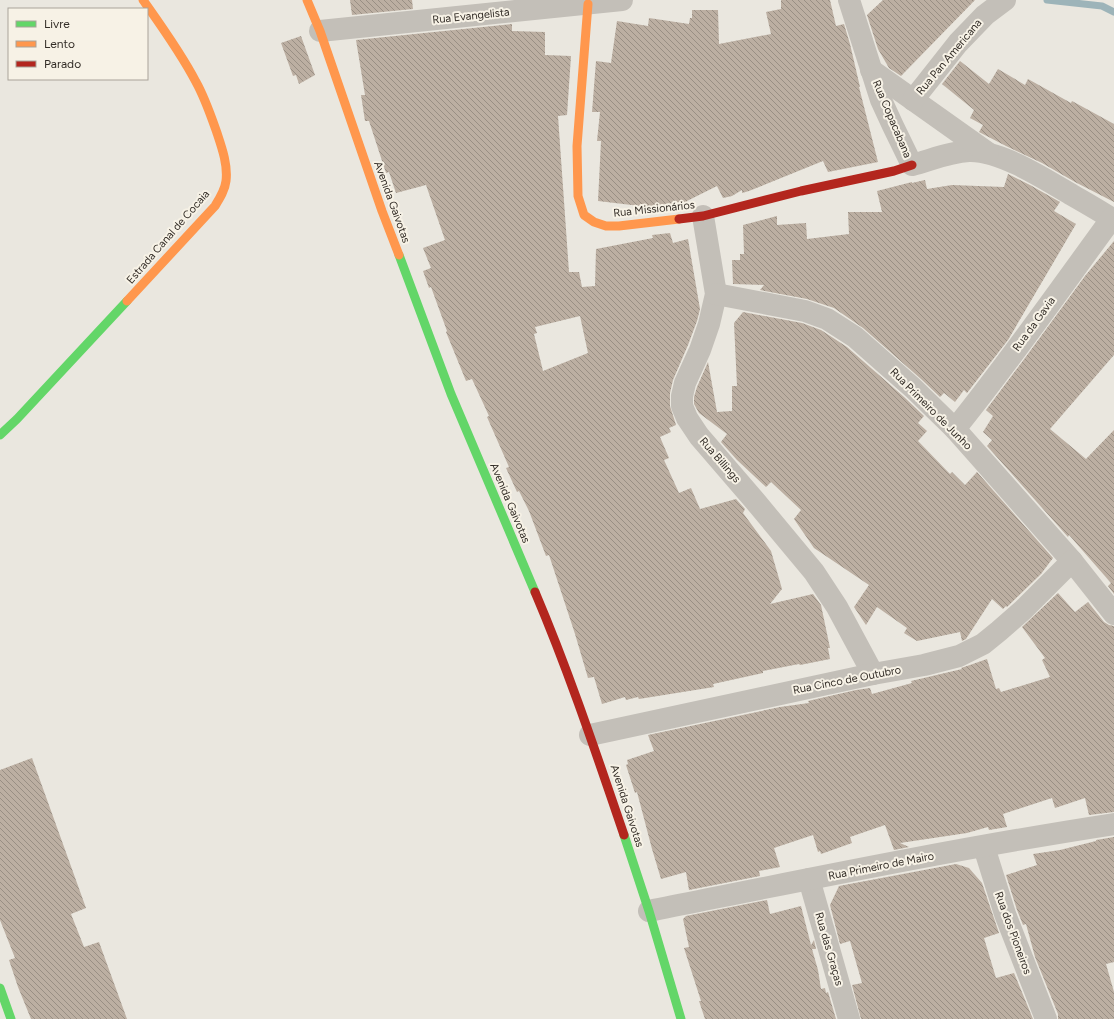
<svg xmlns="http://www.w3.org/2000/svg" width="1114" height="1019" font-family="Figtree,sans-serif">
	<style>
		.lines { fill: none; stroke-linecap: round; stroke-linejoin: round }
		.stream { stroke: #9db4b9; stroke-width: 7 }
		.building { fill: url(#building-back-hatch); fill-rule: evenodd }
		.street { stroke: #c3bfb8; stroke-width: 22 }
		.fast { stroke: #63d668; stroke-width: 9 }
		.slow { stroke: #ff974d; stroke-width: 9 }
		.jam { stroke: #b3261e; stroke-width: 9 }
		.labels { text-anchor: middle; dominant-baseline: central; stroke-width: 4; stroke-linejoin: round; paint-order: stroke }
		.street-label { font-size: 11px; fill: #332d27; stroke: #f7f2e6 }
	</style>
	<defs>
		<pattern id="building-back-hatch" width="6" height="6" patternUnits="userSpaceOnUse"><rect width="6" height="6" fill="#bcafa2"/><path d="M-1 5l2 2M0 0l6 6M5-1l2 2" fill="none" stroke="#998f84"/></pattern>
	</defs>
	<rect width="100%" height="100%" fill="#eae7df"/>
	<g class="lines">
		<polyline class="stream" points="1047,0 1102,6 1114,12"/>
	</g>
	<g class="building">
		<polygon points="350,0 412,0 413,9 352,15"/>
		<polygon points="781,0 830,0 836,26 844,24 850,44 860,87 859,87 878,162 828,172 823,161 749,191 742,193 742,190 732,196 723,198 717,186 687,201 688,205 642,211 640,206 598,201 601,141 597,141 600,112 592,112 596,61 611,63 617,21 648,26 649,18 689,24 690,18 692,18 692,10 718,10 719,44 771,34 766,12 781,9"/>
		<polygon points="883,0 975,0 901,76 889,68 878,49 867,15"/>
		<path d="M512 24V31L545 32V55L571 56 567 115 558 116 569 272H579L582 287 595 286 596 249 653 238 652 235 670 233 673 243 688 239 700 309 697 321 688 345 673 380 670 393V406L676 425 669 428 671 432 660 437 669 458 664 460 679 493 691 488 700 509 736 499 745 509 743 513 771 551 782 589 770 604 813 594 821 605 830 648H828L830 659 800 665 799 664 763 671V673L713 684 714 687 639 699 638 697 626 700 625 697 602 704 594 677 588 678 575 634 549 555 546 556 529 511 519 491 517 492 506 468 509 467 487 417 489 416 472 379 466 381 446 332 447 331 431 287 429 288 423 271 431 268 423 248 445 240 426 185 396 193 389 172 386 173 369 121H365L361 95H365L356 40ZM580 316 588 353 543 371 534 334 537 333 535 327Z"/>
		<polygon points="301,36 315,75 299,84 296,75 293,76 281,43"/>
		<polygon points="960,61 989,84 998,69 1025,85 1028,79 1071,103 1072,101 1114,124 1114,202 1075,182 1042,163 1006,146 979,132 983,125 970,118 974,110 942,84"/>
		<polygon points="1008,174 1030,185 1060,202 1054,211 1076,224 1008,340 967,393 964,390 955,402 944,393 940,397 921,379 863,328 834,308 807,299 760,290 764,285 733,284 732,260 740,260 740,254 744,254 743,225 777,216 777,225 806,223 807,239 849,234 848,212 882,212 877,191 912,182 912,183 925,180 927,189 952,185 1004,187"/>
		<polygon points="1114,241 1114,355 1050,429 1086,459 1114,430 1114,594 1108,586 1111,583 1069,535 1068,537 987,446 992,440 983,432 993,416 986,410 1025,358 1085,276"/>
		<polygon points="743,312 802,323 821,330 847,347 904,397 924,416 918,423 927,431 918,441 950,474 952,472 965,485 977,472 1053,558 1041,574 1007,607 1006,606 1003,609 992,599 966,639 962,641 960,632 917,641 904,633 907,628 877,607 866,625 854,607 869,585 814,548 794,519 801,510 771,482 766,487 737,460 721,442 727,434 699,413 694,404 694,397 697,387 708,362 717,412 732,411 732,386 737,386 734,323"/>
		<polygon points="1058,593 1075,612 1088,602 1104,622 1109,625 1114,626 1114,812 1089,815 1085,798 1055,808 1052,798 1003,814 1007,827 989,830 988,827 967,833 900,843 909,847 894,850 885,825 850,837 852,843 821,854 820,851 818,852 813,835 774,848 780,867 759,871 760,876 689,890 686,872 661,879 652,849 637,792 635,793 626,765 628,764 627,760 654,751 648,735 780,707 809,703 808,701 856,690 870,688 872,694 912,683 911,681 962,669 961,668 970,665 987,659 996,689 999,688 1001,692 1050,677 1042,660 1045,658 1022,627"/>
		<polygon points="32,758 86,908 71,914 84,947 99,942 127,1019 31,1019 18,987 9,960 15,958 0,920 0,770"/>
		<polygon points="1114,837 1114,962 1106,964 1114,992 1114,1019 1058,1019 1058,1014 1035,957 1026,924 1023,925 1017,910 1006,875 1037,865 1033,854 1060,850 1096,841 1096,840"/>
		<polygon points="956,864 969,868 982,883 999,933 984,938 996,978 1014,973 1033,1019 861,1019 852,985 862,983 850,941 840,944 830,905 839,886"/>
		<polygon points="767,900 770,914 801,906 811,945 814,940 816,949 812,949 818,970 821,989 825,988 826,993 828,992 836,1019 705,1019 699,1001 701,1001 684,948 689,947 683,919 686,916"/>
	</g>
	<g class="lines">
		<g class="street">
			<path d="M849 0 881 100 893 126 912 165C931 160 949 152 969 151 1000 150 1045 179 1072 195 1086 203 1100 211 1114 220"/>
			<polyline points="320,31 622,0"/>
			<polyline points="871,70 988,153"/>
			<polyline points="913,100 958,43 985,15 1005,0"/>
			<polyline points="703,216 716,294 709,324 700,350 685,383 682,396 682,406 687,418 699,436 755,501 814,572 837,607 873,674"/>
			<polyline points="716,294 805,311 827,319 855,337 913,388 955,429 1072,561 1114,614"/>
			<path d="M955 429C1010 361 1060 289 1112 218"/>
			<polyline points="590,735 873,674 924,665 959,656 983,644 999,631 1023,610 1072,561"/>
			<polyline points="984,847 1005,914 1046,1019"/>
			<polyline points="809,879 849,1019"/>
			<path d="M649 911C804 880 958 848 1114 824"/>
		</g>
		<g class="fast">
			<polyline points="399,255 451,394 535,592"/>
			<polyline points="0,435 17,419 127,301"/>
			<polyline points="624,835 649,911 681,1019"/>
			<polyline points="0,988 11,1019"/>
		</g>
		<g class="slow">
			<polyline points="307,0 320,31 382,211 399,255"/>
			<polyline points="588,4 577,146 578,196 584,215 594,222 606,226 619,226 679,219"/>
			<path d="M127 301 215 206C220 198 225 190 226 181 228 165 222 148 217 133 211 116 205 98 196 82 181 53 162 27 143 0"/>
		</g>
		<g class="jam">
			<polyline points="679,219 703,216 801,191 894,171 912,165"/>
			<path d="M535 592C569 672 596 753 624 835"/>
		</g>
	</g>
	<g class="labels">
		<g class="street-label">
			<text transform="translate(471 16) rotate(-6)">Rua Evangelista</text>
			<text transform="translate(949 57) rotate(-50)">Rua Pan Americana</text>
			<text transform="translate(892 119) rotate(67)">Rua Copacabana</text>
			<text transform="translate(392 202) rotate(70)">Avenida Gaivotas</text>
			<text transform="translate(654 209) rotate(-6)">Rua Missionários</text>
			<text transform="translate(168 237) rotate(-49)">Estrada Canal de Cocaia</text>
			<text transform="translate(1034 324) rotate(-54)">Rua da Gavia</text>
			<text transform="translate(931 409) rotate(45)">Rua Primeiro de Junho</text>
			<text transform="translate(720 460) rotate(49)">Rua Billings</text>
			<text transform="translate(510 503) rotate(67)">Avenida Gaivotas</text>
			<text transform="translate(847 680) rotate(-11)">Rua Cinco de Outubro</text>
			<text transform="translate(627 806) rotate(72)">Avenida Gaivotas</text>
			<text transform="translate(881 866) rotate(-11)">Rua Primeiro de Mairo</text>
			<text transform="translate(1013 933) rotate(70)">Rua dos Pioneiros</text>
			<text transform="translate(829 949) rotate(74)">Rua das Graças</text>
		</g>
	</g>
	<rect x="8" y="8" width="140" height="72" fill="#f7f2e6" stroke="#a9a39a"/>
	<rect x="16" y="21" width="20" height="6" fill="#63d668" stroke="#a9a39a"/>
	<text x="44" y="28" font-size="12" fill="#332d27">Livre</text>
	<rect x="16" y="41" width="20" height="6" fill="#ff974d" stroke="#a9a39a"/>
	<text x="44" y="48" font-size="12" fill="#332d27">Lento</text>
	<rect x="16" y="61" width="20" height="6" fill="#b3261e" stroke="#a9a39a"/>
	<text x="44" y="68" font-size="12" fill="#332d27">Parado</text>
</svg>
